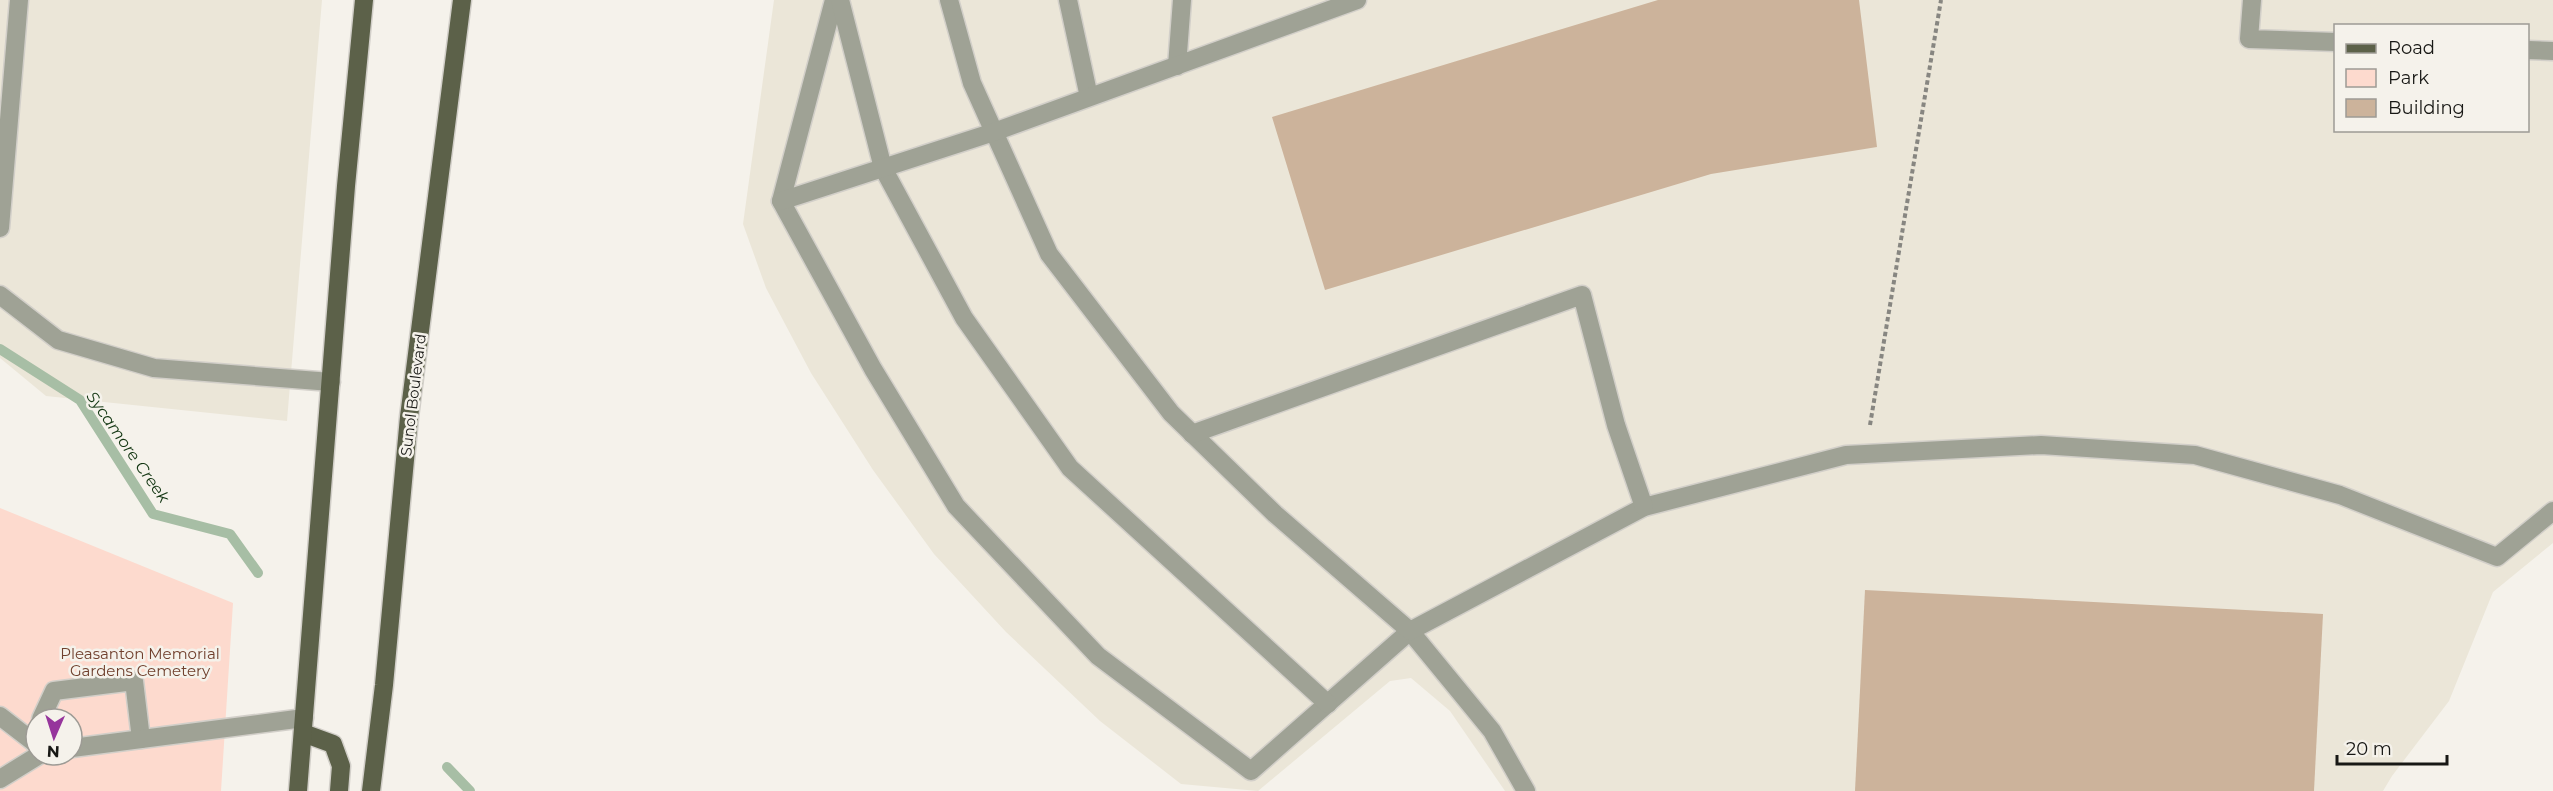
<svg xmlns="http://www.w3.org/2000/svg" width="2553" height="791" font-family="Montserrat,sans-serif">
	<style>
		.built { fill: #ebe6d8; fill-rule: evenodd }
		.green { fill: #fddace; fill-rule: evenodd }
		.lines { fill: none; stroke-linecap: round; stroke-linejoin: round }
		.stream { stroke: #a7bea5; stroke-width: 10 }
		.building { fill: #ccb39b }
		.minor-casing { stroke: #d2cfc9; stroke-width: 21 }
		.major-casing { stroke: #d2cfc9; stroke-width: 21 }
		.path { stroke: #878681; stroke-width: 4; stroke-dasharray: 4.5 3; stroke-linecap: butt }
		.minor { stroke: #9fa295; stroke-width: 18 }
		.major { stroke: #5c6149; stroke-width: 18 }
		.labels { text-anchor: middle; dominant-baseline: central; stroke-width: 5; stroke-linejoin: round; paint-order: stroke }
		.street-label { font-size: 15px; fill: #181815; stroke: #f5f2eb }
		.park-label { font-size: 15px; fill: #70402d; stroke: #f5f2eb }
		.water-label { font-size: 16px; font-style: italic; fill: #133612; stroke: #f5f2eb }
	</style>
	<rect width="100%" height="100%" fill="#f5f2eb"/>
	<g class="built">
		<polygon points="0,0 322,0 287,421 46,396 0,358"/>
		<path d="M774 0H2553V543L2493 592 2449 701 2392 776 2383 791H1505L1450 711 1411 678 1390 681 1258 791 1181 784 1100 721 1006 632 934 554 873 470 811 373 766 288 743 224ZM2336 26H2528V130H2336Z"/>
	</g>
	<path class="green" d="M0 508 233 603 221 791H0ZM36 719H72V755H36Z"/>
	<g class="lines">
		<g class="stream">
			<polyline points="0,349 80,400 153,514 230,534 258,573"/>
			<polyline points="447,767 470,791"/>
		</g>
	</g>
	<g class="building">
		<polygon points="1658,0 1859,0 1877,147 1711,174 1325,290 1272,117"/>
		<polygon points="1865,590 2323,614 2314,791 1855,791"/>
	</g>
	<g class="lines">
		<g class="minor-casing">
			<g id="minor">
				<polyline points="834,0 781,201 873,369 956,506 1098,656 1251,771 1410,631 1492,731 1526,791"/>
				<polyline points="840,0 883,168 964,318 1070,468 1328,704"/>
				<polyline points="949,0 972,83 1049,254 1171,413 1275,514 1410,631 1644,507 1846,455 2041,445 2195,455 2340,495 2497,557 2553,511"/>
				<polyline points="1068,0 1089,97"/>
				<polyline points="2252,0 2249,39 2336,42"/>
				<polyline points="2528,50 2553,51"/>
				<polyline points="1177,66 1182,0"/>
				<polyline points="781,201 994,132 1357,0"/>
				<polyline points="0,228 19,0"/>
				<polyline points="0,295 58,340 154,368 331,382"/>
				<polyline points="1192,434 1582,295 1616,425 1644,507"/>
				<polyline points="0,716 36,744"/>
				<polyline points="41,719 54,691 134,681 141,739"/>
				<polyline points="72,748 304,718"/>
				<polyline points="0,779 39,755"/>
			</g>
		</g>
		<g class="major-casing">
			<g id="major">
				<polyline points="303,733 333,744 341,766 339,791"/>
				<polyline points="298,791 346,186 364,0"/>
				<polyline points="371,791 384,685 409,417 462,0"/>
			</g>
		</g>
		<polyline class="path" points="1870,425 1941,0"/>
		<use href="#minor" class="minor"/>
		<use href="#major" class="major"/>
	</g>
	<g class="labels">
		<g class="street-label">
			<text transform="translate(413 395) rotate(-83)">Sunol Boulevard</text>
		</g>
		<g class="park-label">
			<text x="140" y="653">Pleasanton Memorial<tspan x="140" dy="17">Gardens Cemetery</tspan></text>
		</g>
		<g class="water-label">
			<text transform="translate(128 447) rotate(55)">Sycamore Creek</text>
		</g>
	</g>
	<rect x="2334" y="24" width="195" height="108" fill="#f5f2eb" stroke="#9d9b95" stroke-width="1.5"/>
	<rect x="2346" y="44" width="30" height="9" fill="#5c6149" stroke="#9d9b95" stroke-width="1.5"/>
	<text x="2388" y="54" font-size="18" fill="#181815">Road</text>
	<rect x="2346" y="69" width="30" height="18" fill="#fddace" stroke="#9d9b95" stroke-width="1.5"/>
	<text x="2388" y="84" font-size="18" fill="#181815">Park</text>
	<rect x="2346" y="99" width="30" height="18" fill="#ccb39b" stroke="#9d9b95" stroke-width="1.5"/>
	<text x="2388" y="114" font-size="18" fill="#181815">Building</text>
	<g transform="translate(54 737) rotate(183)"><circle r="28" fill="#f5f2eb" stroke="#9d9b95" stroke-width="1.5"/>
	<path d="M0-4.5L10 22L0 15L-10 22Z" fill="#96359c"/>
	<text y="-9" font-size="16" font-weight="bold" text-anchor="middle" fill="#181815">N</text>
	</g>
	<path d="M2337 755v9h110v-9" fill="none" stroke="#181815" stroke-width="3"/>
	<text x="2346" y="755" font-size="18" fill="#181815" stroke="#f5f2eb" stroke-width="4.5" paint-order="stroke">20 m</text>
</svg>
